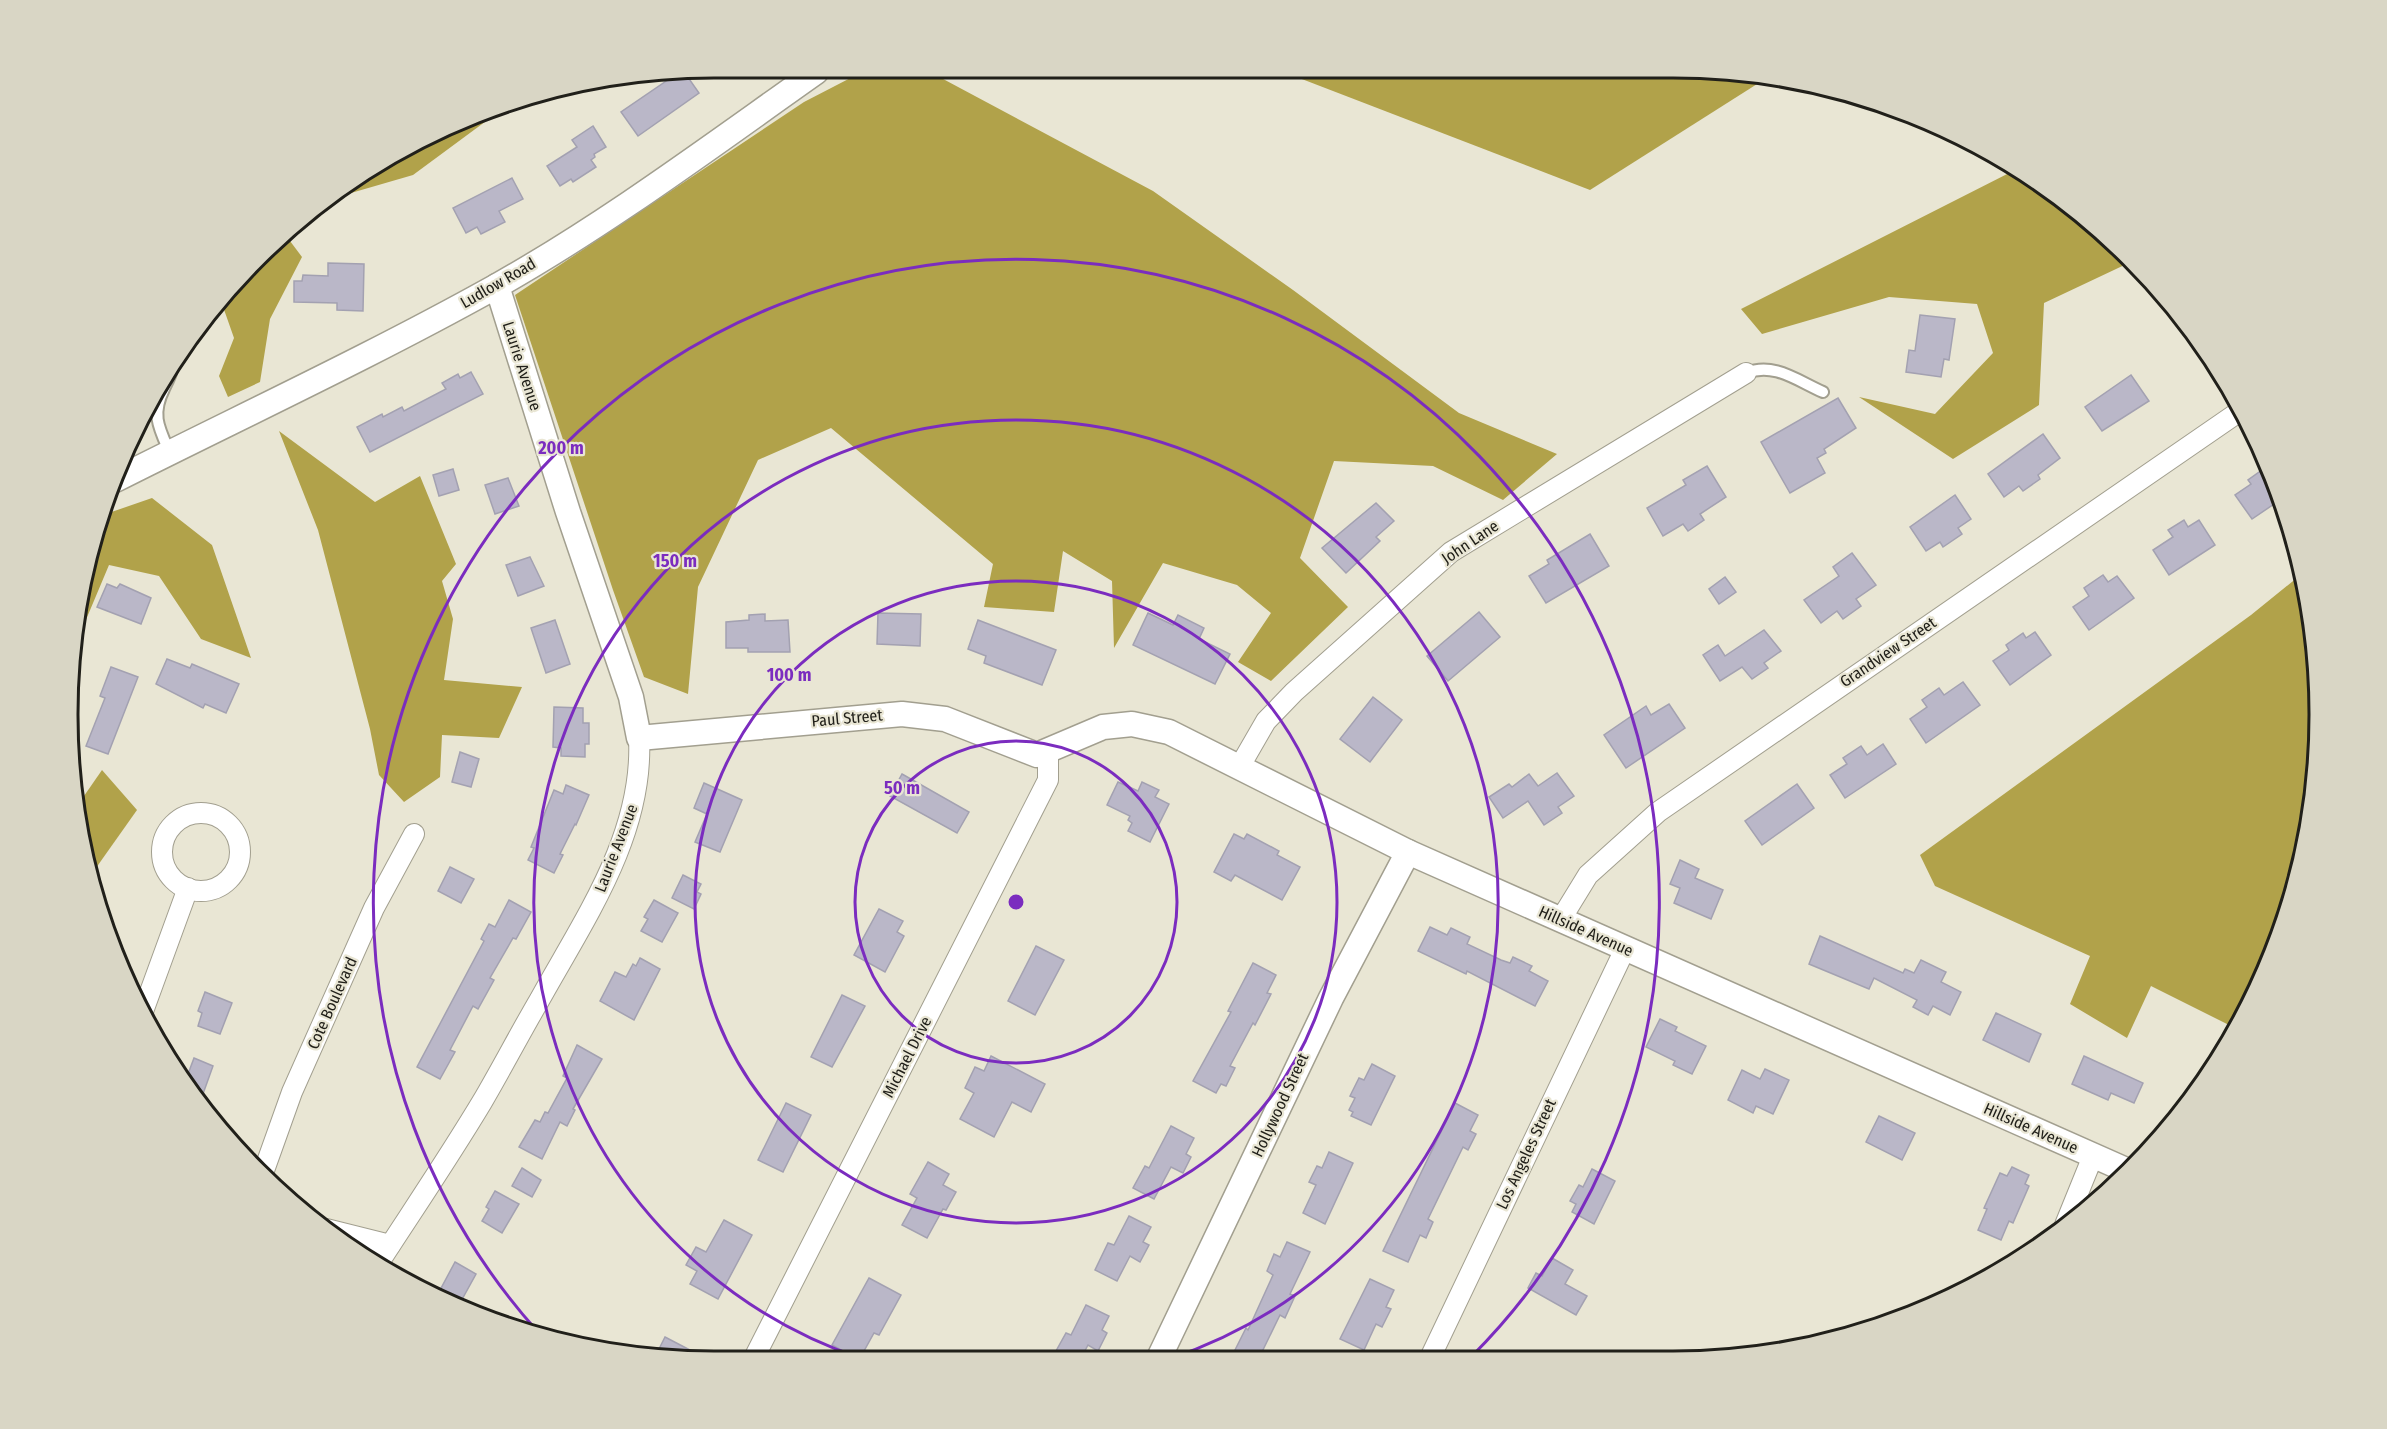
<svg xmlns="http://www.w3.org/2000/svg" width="2387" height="1429" font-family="'Fira Sans Condensed',sans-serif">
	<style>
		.forest { fill: #b1a24a }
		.building { fill: #bab7c8; stroke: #a3a1b1; stroke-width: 1.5 }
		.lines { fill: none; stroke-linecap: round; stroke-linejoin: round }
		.service-casing { stroke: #a29f8f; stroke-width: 14 }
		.minor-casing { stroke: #a29f8f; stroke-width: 22 }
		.tertiary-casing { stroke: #a29f8f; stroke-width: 27 }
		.service { stroke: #fff; stroke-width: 10 }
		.minor { stroke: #fff; stroke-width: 20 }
		.tertiary { stroke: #fff; stroke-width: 24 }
		.ring { fill: none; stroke: #7b2cbf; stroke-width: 3 }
		.labels { text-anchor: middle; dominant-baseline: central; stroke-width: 4.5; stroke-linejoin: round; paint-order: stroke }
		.street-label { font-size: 16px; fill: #21201a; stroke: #e9e6d4 }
		.rim { fill: none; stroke: #21201a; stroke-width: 3 }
		.centre { fill: #7b2cbf; stroke: #e9e6d4; stroke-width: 3 }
		.ring-label { font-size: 18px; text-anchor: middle; font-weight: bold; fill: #7b2cbf; stroke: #e9e6d4; stroke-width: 4.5; stroke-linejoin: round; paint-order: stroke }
	</style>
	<rect width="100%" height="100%" fill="#e9e6d4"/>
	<g class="forest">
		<polygon points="1715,69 1765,79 1590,190 1281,71"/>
		<polygon points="862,72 930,72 1153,191 1293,290 1459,413 1557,454 1503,500 1433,466 1334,461 1300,558 1348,607 1271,681 1238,662 1271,613 1237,585 1163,563 1114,648 1112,581 1063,551 1054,612 984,607 993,564 831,428 758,460 698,587 688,694 644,677 613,590 515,295 804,102"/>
		<polygon points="503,103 497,113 413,175 320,202 428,134"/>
		<polygon points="2017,169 2032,177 2133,261 2044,303 2039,405 1953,459 1859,397 1935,414 1993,353 1977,304 1889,297 1762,334 1741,309"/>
		<polygon points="284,233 302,257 270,319 260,382 228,397 219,376 234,338 221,301 257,257"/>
		<polygon points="279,431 375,502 420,476 456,564 442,581 453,619 444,680 522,687 499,738 442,735 440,777 404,802 379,775 370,729 318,530"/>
		<polygon points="152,498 212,545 251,658 201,639 159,576 109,565 72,653 73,630 100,516"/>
		<polygon points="2303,573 2307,589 2319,715 2307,841 2270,962 2235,1028 2151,986 2127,1038 2070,1004 2090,956 1935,886 1920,855 2251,615"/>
		<polygon points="102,770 137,810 91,875 75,809"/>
	</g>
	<g class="building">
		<polygon points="678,73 685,73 699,93 638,136 621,112"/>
		<polygon points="593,126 606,147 594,154 595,157 591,160 596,167 573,182 571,179 560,186 547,166 577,147 572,140"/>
		<polygon points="512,178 523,199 499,211 505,222 481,234 477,227 466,233 453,208"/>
		<polygon points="328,263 364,264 363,311 337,310 337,303 294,302 294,281 302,281 303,275 328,276"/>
		<polygon points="1920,315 1955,319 1949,360 1944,359 1941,377 1906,372 1909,350 1915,351"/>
		<polygon points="471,372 483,394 370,452 357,427 382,414 383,417 402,407 404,411 446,389 442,383 458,374 460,378"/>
		<polygon points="2131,375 2149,401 2102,431 2085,407"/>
		<polygon points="1838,398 1856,428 1824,449 1826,453 1817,458 1825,473 1790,493 1761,442"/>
		<polygon points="2043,434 2060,458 2038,475 2040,479 2023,491 2019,486 2004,497 1988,474"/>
		<polygon points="2269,465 2280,500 2252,519 2235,495 2251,484 2248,480"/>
		<polygon points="1707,466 1726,497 1700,514 1704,520 1688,531 1683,524 1663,536 1647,508 1686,485 1683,480"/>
		<polygon points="453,469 459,490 439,496 433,475"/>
		<polygon points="508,478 519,506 495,514 485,485"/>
		<polygon points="1955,495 1971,519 1958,528 1962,534 1943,547 1940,542 1926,551 1910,527"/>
		<polygon points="1376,503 1394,521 1376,537 1380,541 1346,573 1322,548"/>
		<polygon points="2184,520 2188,527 2199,520 2215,545 2169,575 2153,550 2173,537 2168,530"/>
		<polygon points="1590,534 1609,566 1546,603 1529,576 1549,564 1547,560"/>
		<polygon points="1852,553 1876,585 1856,599 1861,606 1843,619 1837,611 1821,623 1804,600 1839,576 1833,567"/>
		<polygon points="530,557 544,586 518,596 506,565"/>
		<polygon points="2103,575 2108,582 2117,576 2134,598 2089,630 2073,607 2089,596 2084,588"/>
		<polygon points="1725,577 1736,592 1719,604 1709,589"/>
		<polygon points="107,584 117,588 120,584 151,598 141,624 97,607"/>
		<polygon points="1479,612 1500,637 1448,681 1427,656"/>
		<polygon points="878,613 921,614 920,646 877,644"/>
		<polygon points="1148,613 1173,625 1178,615 1204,628 1199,639 1230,654 1215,684 1133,645"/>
		<polygon points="765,614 765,621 788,620 790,652 748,652 748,648 726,648 726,622 749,620 749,615"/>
		<polygon points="555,620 570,664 546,673 531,628"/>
		<polygon points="978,620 1056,650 1042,685 984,663 986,656 968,649"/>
		<polygon points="1764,630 1781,651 1764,663 1768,668 1752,679 1742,667 1720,681 1703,655 1718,645 1725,656"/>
		<polygon points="2035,632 2051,655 2010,685 1993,661 2009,650 2006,645 2023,633 2026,638"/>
		<polygon points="167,659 190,668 192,664 239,684 226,713 205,704 203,708 156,684"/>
		<polygon points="111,667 138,677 108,754 86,746 105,698 100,696"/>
		<polygon points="1963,682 1980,705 1926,743 1910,719 1927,707 1922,700 1939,688 1944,695"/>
		<polygon points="1373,697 1402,720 1370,762 1340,739"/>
		<polygon points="1669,704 1685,728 1626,768 1604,735 1646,706 1651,715"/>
		<polygon points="554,707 583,708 583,723 589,723 589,744 585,744 585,757 561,756 561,748 553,747"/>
		<polygon points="1883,744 1896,764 1845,798 1830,775 1847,764 1843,758 1861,746 1867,755"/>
		<polygon points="460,752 479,759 471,787 452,782"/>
		<polygon points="1557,773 1574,796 1558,807 1562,813 1544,825 1528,801 1503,818 1489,797 1509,784 1512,787 1529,774 1538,786"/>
		<polygon points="902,774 969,812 957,833 890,796"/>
		<polygon points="1118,782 1138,791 1142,782 1159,790 1155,797 1169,804 1150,842 1128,831 1132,823 1128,820 1130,816 1107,805"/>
		<polygon points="704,783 742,800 720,852 695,842 707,814 694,808"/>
		<polygon points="1797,784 1814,808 1762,845 1745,821"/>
		<polygon points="566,785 589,795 576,825 575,824 560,854 563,855 554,873 528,860 534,848 531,847 554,790 563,794"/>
		<polygon points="1234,834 1244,839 1247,834 1279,851 1277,855 1300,867 1282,900 1235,875 1231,881 1214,872"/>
		<polygon points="1680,860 1699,869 1695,878 1723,890 1711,919 1674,903 1680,888 1670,884"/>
		<polygon points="450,867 474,879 461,903 438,891"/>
		<polygon points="683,875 701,884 697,892 701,894 694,909 672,898"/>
		<polygon points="509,900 531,912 516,939 513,938 490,978 494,980 478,1009 473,1006 450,1050 455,1052 440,1079 417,1067 484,941 481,939 489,924 495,927"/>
		<polygon points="654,900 678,913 662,942 641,931 648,919 644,917"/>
		<polygon points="879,909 903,921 897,932 904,936 885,972 854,955"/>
		<polygon points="1430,927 1447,935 1451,928 1470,937 1467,944 1501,960 1510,963 1513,957 1532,966 1529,971 1548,981 1535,1006 1467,971 1466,974 1418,951"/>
		<polygon points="1820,936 1903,973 1905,969 1914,973 1921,960 1946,972 1941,982 1961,992 1950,1015 1933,1006 1928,1015 1913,1007 1917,1000 1874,978 1869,989 1809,964"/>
		<polygon points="1036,946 1064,960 1035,1015 1008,1001"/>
		<polygon points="640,958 660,969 634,1020 600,1001 615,972 626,977 633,964 636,966"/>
		<polygon points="1253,963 1276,975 1267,993 1271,994 1255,1025 1253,1023 1230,1066 1235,1068 1226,1086 1221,1084 1216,1093 1193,1081 1231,1012 1228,1011"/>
		<polygon points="205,992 232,1003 220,1034 198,1026 202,1013 198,1011"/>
		<polygon points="842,995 865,1006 832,1067 811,1057"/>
		<polygon points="1996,1013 2041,1034 2029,1062 1983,1040"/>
		<polygon points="1660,1019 1677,1027 1675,1031 1706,1046 1692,1074 1673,1065 1675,1061 1646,1047"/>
		<polygon points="577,1045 602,1059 573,1109 575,1110 567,1126 560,1122 542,1159 519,1147 535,1120 540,1122 545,1112 548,1113 567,1078 563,1076"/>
		<polygon points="991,1056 1045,1084 1031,1112 1012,1102 994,1137 960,1119 974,1093 965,1088 975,1067 984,1071"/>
		<polygon points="2084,1056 2143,1083 2134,1103 2111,1093 2108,1100 2072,1084"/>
		<polygon points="194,1058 213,1066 199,1105 185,1082"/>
		<polygon points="1372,1064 1395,1076 1371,1125 1351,1116 1353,1112 1349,1110 1355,1098 1350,1096 1359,1078 1364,1080"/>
		<polygon points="1765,1069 1789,1080 1773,1114 1756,1106 1753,1113 1728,1100 1742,1070 1760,1079"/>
		<polygon points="786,1103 811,1115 783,1172 758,1160"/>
		<polygon points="1455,1103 1478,1115 1470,1131 1476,1134 1468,1150 1463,1147 1428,1219 1433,1222 1426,1238 1420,1235 1408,1262 1383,1251"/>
		<polygon points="1879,1116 1915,1133 1902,1160 1866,1142"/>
		<polygon points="1171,1126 1194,1138 1186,1154 1191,1157 1183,1173 1171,1167 1154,1199 1133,1188 1145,1166 1149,1168"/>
		<polygon points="1329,1152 1353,1163 1325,1224 1303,1213 1316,1185 1309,1182 1317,1166 1322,1168"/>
		<polygon points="928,1162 949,1174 943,1185 956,1192 946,1210 943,1209 927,1238 902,1225 917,1198 910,1194"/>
		<polygon points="2012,1167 2029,1175 2025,1184 2029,1186 2013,1223 2009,1221 2001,1240 1978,1230 1987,1209 1984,1208 2000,1173 2007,1176"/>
		<polygon points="522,1168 541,1180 532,1197 512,1186"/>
		<polygon points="1592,1169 1615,1181 1594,1224 1572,1212 1576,1204 1570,1201 1579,1185 1583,1187"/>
		<polygon points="495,1191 519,1204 502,1233 482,1221 489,1209 486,1207"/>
		<polygon points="1129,1216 1151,1227 1143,1242 1149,1245 1140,1262 1130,1256 1117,1281 1095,1270 1108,1243 1114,1245"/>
		<polygon points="724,1220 752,1235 718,1299 690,1284 697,1271 686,1265 696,1247 706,1252"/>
		<polygon points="1287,1242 1310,1252 1290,1294 1295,1296 1285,1318 1280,1315 1258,1360 1230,1360 1246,1328 1248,1330 1273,1275 1267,1271 1274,1254 1280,1257"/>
		<polygon points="1552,1258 1573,1270 1565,1284 1587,1296 1576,1315 1528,1288 1536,1273 1542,1276"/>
		<polygon points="455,1262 476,1274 460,1303 439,1292"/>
		<polygon points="869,1278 901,1295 879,1335 874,1333 859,1360 832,1345"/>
		<polygon points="1370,1279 1394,1290 1386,1307 1391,1309 1382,1327 1376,1324 1364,1350 1340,1339"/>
		<polygon points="1086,1305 1109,1316 1102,1330 1107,1333 1098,1351 1088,1345 1080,1360 1051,1360 1066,1333 1071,1335"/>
		<polygon points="665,1337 709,1360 672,1360 655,1357"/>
	</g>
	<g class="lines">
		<g class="service-casing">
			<g id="service">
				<path d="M1746 373C1774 362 1796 380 1823 392"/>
				<path d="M170 453C159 428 151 415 164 389 168 380 173 372 173 361"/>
				<polyline points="94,541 101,522 102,507"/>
			</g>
		</g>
		<g class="minor-casing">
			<g id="minor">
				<polyline points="1240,766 1266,721 1294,692 1451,552 1746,373"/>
				<circle cx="201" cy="852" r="39"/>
				<polyline points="1561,919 1588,875 1658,812 2240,411"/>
				<polyline points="142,1014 188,888"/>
				<polyline points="262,1176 292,1092 374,908 414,834"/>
				<polyline points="2065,1225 2093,1156"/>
				<polyline points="326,1229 390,1245"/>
				<path d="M378 1264C413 1210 449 1157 482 1102 502 1068 520 1033 540 999 585 918 644 834 639 738"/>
				<polyline points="753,1360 1048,780 1048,752"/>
				<polyline points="1429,1360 1625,949"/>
			</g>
		</g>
		<g class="tertiary-casing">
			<g id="tertiary">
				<polyline points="497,286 568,512 631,697 639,738 902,714 945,719 1037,755 1103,727 1132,724 1169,732 1408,852 2126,1170"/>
				<path d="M115 480C242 416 371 356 495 287 607 224 711 146 816 72"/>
				<polyline points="1158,1360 1331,998 1408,852"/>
			</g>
		</g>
		<use href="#service" class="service"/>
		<use href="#minor" class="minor"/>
		<use href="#tertiary" class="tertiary"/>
	</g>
	<g class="ring">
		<circle cx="1016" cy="902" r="161"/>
		<circle cx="1016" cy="902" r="321"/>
		<path d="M863 1359A482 482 0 1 1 1169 1359"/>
		<path d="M538 1332A643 643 0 1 1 1471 1357"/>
	</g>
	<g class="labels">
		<g class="street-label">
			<text transform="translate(498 283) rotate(-30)">Ludlow Road</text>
			<text transform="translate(522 366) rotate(72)">Laurie Avenue</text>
			<text transform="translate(1470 542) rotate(-34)">John Lane</text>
			<text transform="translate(1888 652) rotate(-34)">Grandview Street</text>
			<text transform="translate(847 718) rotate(-5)">Paul Street</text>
			<text transform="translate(616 848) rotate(-69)">Laurie Avenue</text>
			<text transform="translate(1586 931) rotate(24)">Hillside Avenue</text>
			<text transform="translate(332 1003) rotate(-66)">Cote Boulevard</text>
			<text transform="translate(907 1057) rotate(-63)">Michael Drive</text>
			<text transform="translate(1280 1105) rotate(-65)">Hollywood Street</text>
			<text transform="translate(2031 1128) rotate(24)">Hillside Avenue</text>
			<text transform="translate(1526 1154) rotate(-65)">Los Angeles Street</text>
		</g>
	</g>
	<path d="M0 0H2387V1429H0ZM714 78H1673A636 636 0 0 1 2309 714V715A636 636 0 0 1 1673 1351H714A636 636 0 0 1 78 715V714A636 636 0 0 1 714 78Z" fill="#d9d6c5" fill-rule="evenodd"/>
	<path class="rim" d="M714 78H1673A636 636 0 0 1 2309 714V715A636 636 0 0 1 1673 1351H714A636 636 0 0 1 78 715V714A636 636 0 0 1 714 78Z"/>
	<circle cx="1016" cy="902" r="9" class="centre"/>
	<g class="ring-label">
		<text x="561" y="454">200 m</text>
		<text x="675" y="567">150 m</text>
		<text x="789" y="681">100 m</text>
		<text x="902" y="794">50 m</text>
	</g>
</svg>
